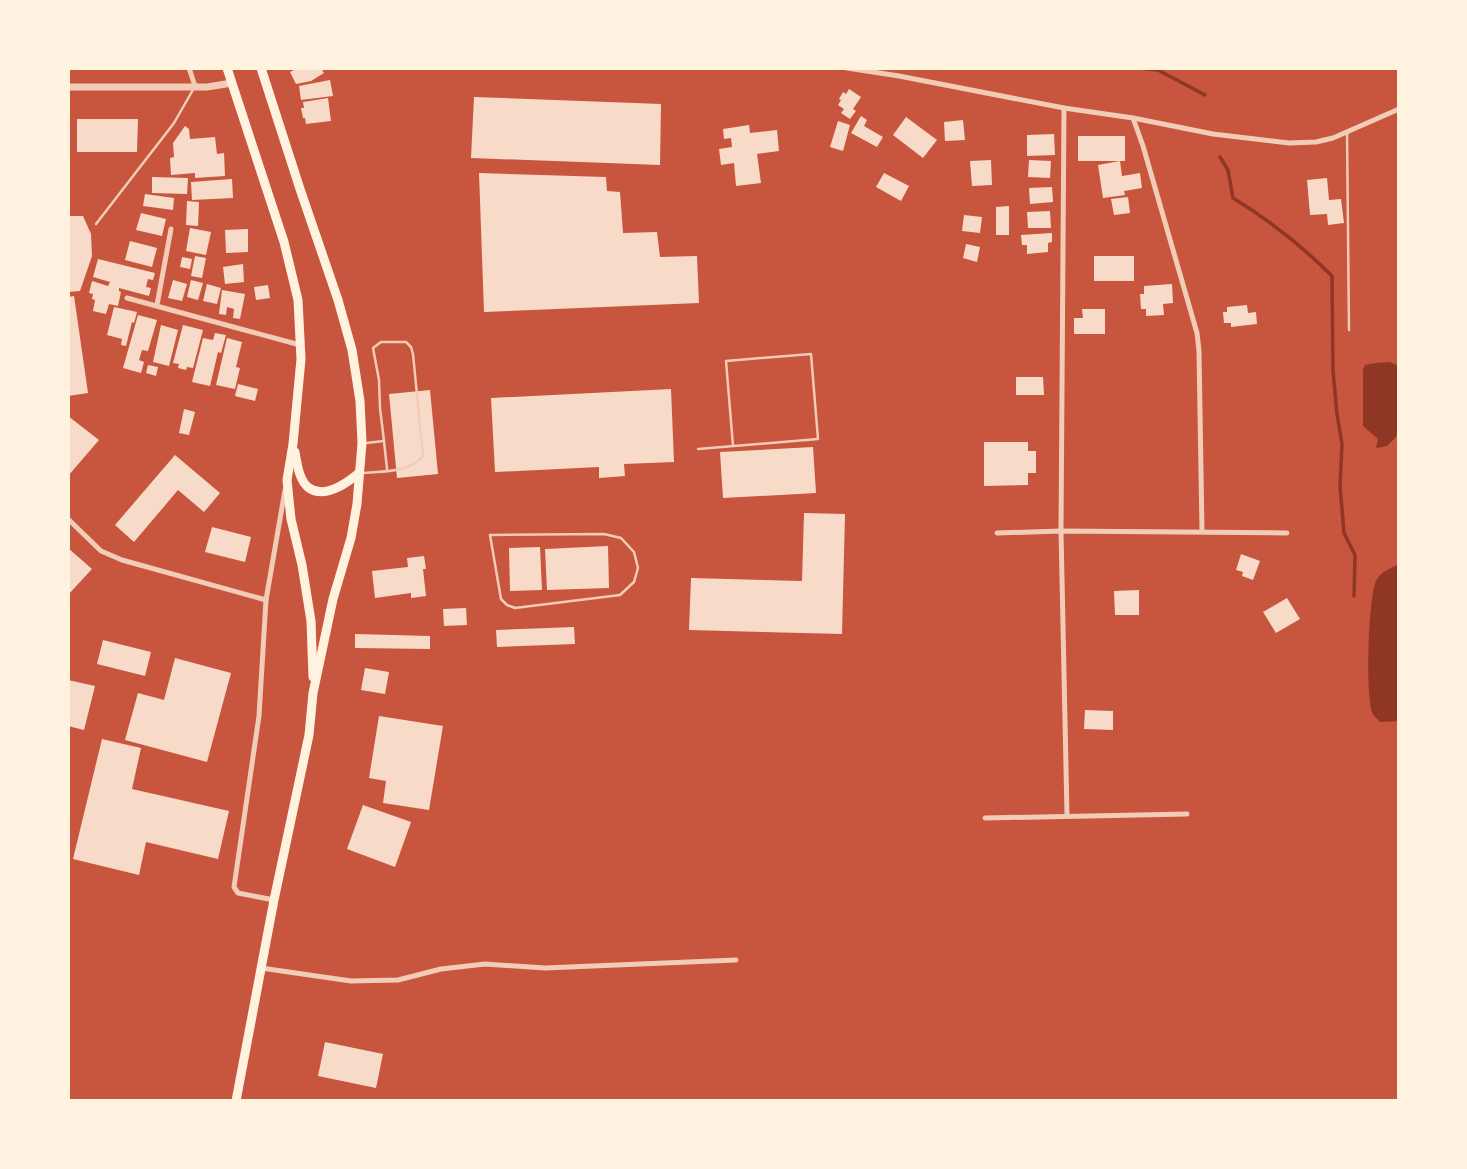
<svg xmlns="http://www.w3.org/2000/svg" width="1467" height="1169" font-family="Overpass,sans-serif">
	<style>
		.water { fill: #8f3625 }
		.lines { fill: none; stroke-linecap: round; stroke-linejoin: round }
		.stream { stroke: #8f3625; stroke-width: 3.5 }
		.building { fill: #f7dbc8 }
		.service { stroke: #f1ccb7; stroke-width: 2.5 }
		.minor { stroke: #f1ccb7; stroke-width: 5 }
		.tertiary { stroke: #f1ccb7; stroke-width: 7 }
		.primary { stroke: #fff3e0; stroke-width: 9 }
	</style>
	<rect width="100%" height="100%" fill="#c8553d"/>
	<g class="water">
		<polygon points="1390,362 1399,366 1399,428 1396,437 1387,446 1376,448 1378,439 1363,426 1363,370 1365,365 1376,363"/>
		<path d="M1399 564V721L1380 722C1378 719 1374 717 1373 714 1365 700 1368 593 1377 579 1381 572 1391 568 1399 564Z"/>
	</g>
	<g class="lines">
		<g class="stream">
			<polyline points="1139,68 1158,70 1205,95"/>
			<path d="M1220 157 1228 170 1233 198C1269 220 1302 246 1332 276L1333 371 1337 414 1342 444 1340 486 1344 533 1355 555 1354 596"/>
		</g>
	</g>
	<g class="building">
		<polygon points="298,68 321,68 324,73 311,81 296,84 290,72"/>
		<polygon points="330,80 333,96 301,100 299,86"/>
		<polygon points="849,89 861,97 853,109 856,111 850,119 841,113 844,109 838,105 841,100 839,99 843,92 846,94"/>
		<polygon points="474,97 661,104 660,165 471,158"/>
		<polygon points="328,98 331,121 306,124 305,118 303,118 301,108 304,108 303,102"/>
		<polygon points="861,116 867,120 864,126 883,137 877,147 851,133"/>
		<polygon points="906,117 937,140 923,158 893,135"/>
		<polygon points="77,119 138,119 137,152 77,152"/>
		<polygon points="963,120 965,140 945,141 944,122"/>
		<polygon points="838,121 850,125 843,151 830,147"/>
		<polygon points="749,125 750,133 777,130 779,151 757,154 761,183 736,186 734,163 721,165 719,149 732,147 731,138 724,139 723,129"/>
		<polygon points="185,126 189,129 190,139 215,137 217,154 224,153 225,176 195,178 195,173 171,175 170,158 174,157 173,143"/>
		<polygon points="1054,134 1055,155 1027,156 1027,135"/>
		<rect x="1078" y="136" width="47" height="25"/>
		<polygon points="991,160 992,185 972,186 970,161"/>
		<polygon points="1029,160 1051,161 1050,178 1028,177"/>
		<polygon points="1120,161 1122,176 1140,173 1142,188 1124,191 1125,195 1103,198 1098,165"/>
		<polygon points="479,173 606,177 607,191 620,192 623,233 657,232 660,257 697,256 699,303 484,312"/>
		<polygon points="884,173 909,186 901,201 876,187"/>
		<polygon points="152,177 188,178 187,194 152,193"/>
		<polygon points="1327,178 1329,200 1341,199 1344,223 1328,225 1327,214 1310,215 1307,180"/>
		<polygon points="232,179 233,198 192,200 191,182"/>
		<polygon points="1052,187 1053,202 1030,204 1029,188"/>
		<polygon points="145,194 174,198 173,210 143,206"/>
		<polygon points="1128,197 1130,213 1114,215 1111,199"/>
		<polygon points="187,201 199,202 198,226 186,225"/>
		<polygon points="1009,206 1009,235 996,235 996,207"/>
		<polygon points="1050,211 1051,228 1028,228 1027,212"/>
		<polygon points="141,213 166,219 162,236 136,230"/>
		<polygon points="964,215 982,217 980,233 962,231"/>
		<polygon points="68,216 83,216 91,234 92,256 80,291 68,292"/>
		<polygon points="190,228 211,232 206,255 186,251"/>
		<polygon points="248,229 248,252 226,253 225,230"/>
		<polygon points="1052,233 1052,242 1048,243 1048,252 1027,254 1027,245 1022,245 1021,235"/>
		<polygon points="130,241 157,248 152,267 125,260"/>
		<polygon points="966,244 980,247 977,262 963,258"/>
		<polygon points="195,256 206,258 202,278 191,276"/>
		<rect x="1094" y="256" width="40" height="25"/>
		<polygon points="182,257 192,259 190,269 180,267"/>
		<polygon points="98,259 155,273 153,280 148,279 146,287 151,288 149,296 119,288 119,291 121,292 118,306 109,304 106,314 93,311 95,300 92,299 93,294 89,293 92,281 108,286 110,282 93,277"/>
		<polygon points="243,264 244,282 225,284 223,267"/>
		<polygon points="173,280 187,284 182,301 168,298"/>
		<polygon points="191,280 203,283 198,300 187,297"/>
		<polygon points="207,284 221,288 217,304 203,301"/>
		<polygon points="1172,284 1173,303 1163,304 1164,315 1146,316 1146,309 1141,309 1140,294 1144,294 1144,286"/>
		<polygon points="268,285 270,298 256,300 254,287"/>
		<polygon points="222,290 245,294 240,319 233,318 234,309 227,307 226,315 219,314"/>
		<polygon points="74,296 88,393 68,396 68,297"/>
		<polygon points="1247,305 1248,313 1256,312 1257,324 1231,327 1231,323 1224,323 1223,312 1227,312 1227,307"/>
		<polygon points="114,307 137,312 134,323 132,322 126,346 121,345 122,339 107,335"/>
		<polygon points="1082,309 1105,309 1105,334 1074,334 1074,318 1083,318"/>
		<polygon points="138,315 157,320 148,351 142,350 139,360 144,362 141,373 123,368"/>
		<polygon points="161,325 178,330 169,366 153,362"/>
		<polygon points="183,325 203,330 193,368 187,367 186,370 178,368 179,364 173,363"/>
		<polygon points="215,333 226,335 221,353 218,352 210,386 192,382 203,338 213,340"/>
		<polygon points="227,338 242,342 236,367 240,368 235,389 216,385"/>
		<polygon points="148,365 158,367 156,376 146,373"/>
		<polygon points="1016,377 1043,377 1044,395 1016,395"/>
		<polygon points="238,384 258,389 255,401 235,396"/>
		<polygon points="671,389 674,462 624,464 625,476 599,478 599,467 495,472 491,398"/>
		<polygon points="430,390 438,474 397,478 389,394"/>
		<polygon points="184,409 195,412 189,435 179,433"/>
		<polygon points="68,416 99,440 68,476"/>
		<polygon points="984,442 1028,442 1028,451 1036,451 1036,473 1028,473 1028,485 984,486"/>
		<polygon points="813,447 816,493 723,498 720,452"/>
		<polygon points="175,455 220,493 204,512 178,490 134,542 115,525"/>
		<polygon points="804,513 845,514 842,634 689,630 691,578 802,581"/>
		<polygon points="212,527 251,537 245,562 205,552"/>
		<polygon points="608,546 609,588 547,590 545,549"/>
		<polygon points="540,547 542,590 510,591 509,548"/>
		<polygon points="68,548 92,569 68,595"/>
		<polygon points="1241,554 1260,561 1253,580 1242,576 1243,572 1236,570"/>
		<polygon points="424,556 426,569 423,569 426,596 411,598 411,593 375,598 372,571 408,567 407,558"/>
		<polygon points="1139,590 1139,615 1115,615 1114,591"/>
		<polygon points="1287,598 1300,619 1276,633 1263,612"/>
		<polygon points="466,608 467,625 444,626 443,609"/>
		<polygon points="574,627 575,644 497,647 496,630"/>
		<polygon points="355,634 430,636 430,649 355,648"/>
		<polygon points="103,640 151,652 145,676 97,664"/>
		<polygon points="175,658 231,673 207,762 125,740 138,693 164,700"/>
		<polygon points="365,668 389,672 385,694 361,690"/>
		<polygon points="68,680 95,686 84,730 68,726"/>
		<polygon points="1085,710 1113,711 1113,730 1084,729"/>
		<polygon points="379,716 443,726 429,810 383,803 386,781 369,778"/>
		<polygon points="102,739 141,748 132,789 229,811 218,859 146,842 139,875 73,859"/>
		<polygon points="363,805 411,822 395,867 347,849"/>
		<polygon points="325,1042 383,1054 376,1088 318,1076"/>
	</g>
	<g class="lines">
		<g class="service">
			<polyline points="1347,131 1349,330"/>
			<polyline points="96,224 174,123 194,88"/>
			<polyline points="384,441 387,469"/>
			<polyline points="698,449 818,439 811,354 726,361 733,446"/>
			<path d="M362 473C383 471 409 473 423 456L413 354 411 347 406 342H381L373 348 379 380 380 408 384 441 366 443"/>
			<polygon points="604,534 621,538 634,552 638,568 634,582 620,595 515,608 507,605 501,599 490,535"/>
		</g>
		<g class="minor">
			<polyline points="189,68 195,86"/>
			<polyline points="847,68 899,76 1064,108 1133,118 1213,134 1289,143 1316,142 1333,138 1399,109"/>
			<polyline points="1064,108 1061,531 1067,815"/>
			<polyline points="1133,118 1143,146 1197,333 1199,351 1202,531"/>
			<polyline points="127,298 300,345"/>
			<polyline points="157,305 171,229"/>
			<polyline points="68,519 101,551 122,560 266,600"/>
			<polyline points="997,533 1061,531 1287,533"/>
			<polyline points="985,818 1187,814"/>
			<polyline points="274,900 238,893 234,887 259,716 266,600 285,490"/>
			<polyline points="261,968 351,981 398,980 441,969 485,964 545,968 736,960"/>
		</g>
		<polyline class="tertiary" points="68,87 207,87 232,83"/>
		<g class="primary">
			<polyline points="227,68 284,242 298,300 301,359 293,444 287,480 291,519 302,565 311,621 313,677"/>
			<path d="M295 452C297 463 299 481 309 488 325 499 347 483 359 473"/>
			<polyline points="236,1101 274,900 309,735 313,693 333,599 351,538 357,504 362,443 360,401 352,350 338,300 300,189 261,68"/>
		</g>
	</g>
	<rect width="1467" height="1169" fill="none" stroke="#fff3e0" stroke-width="140"/>
</svg>
